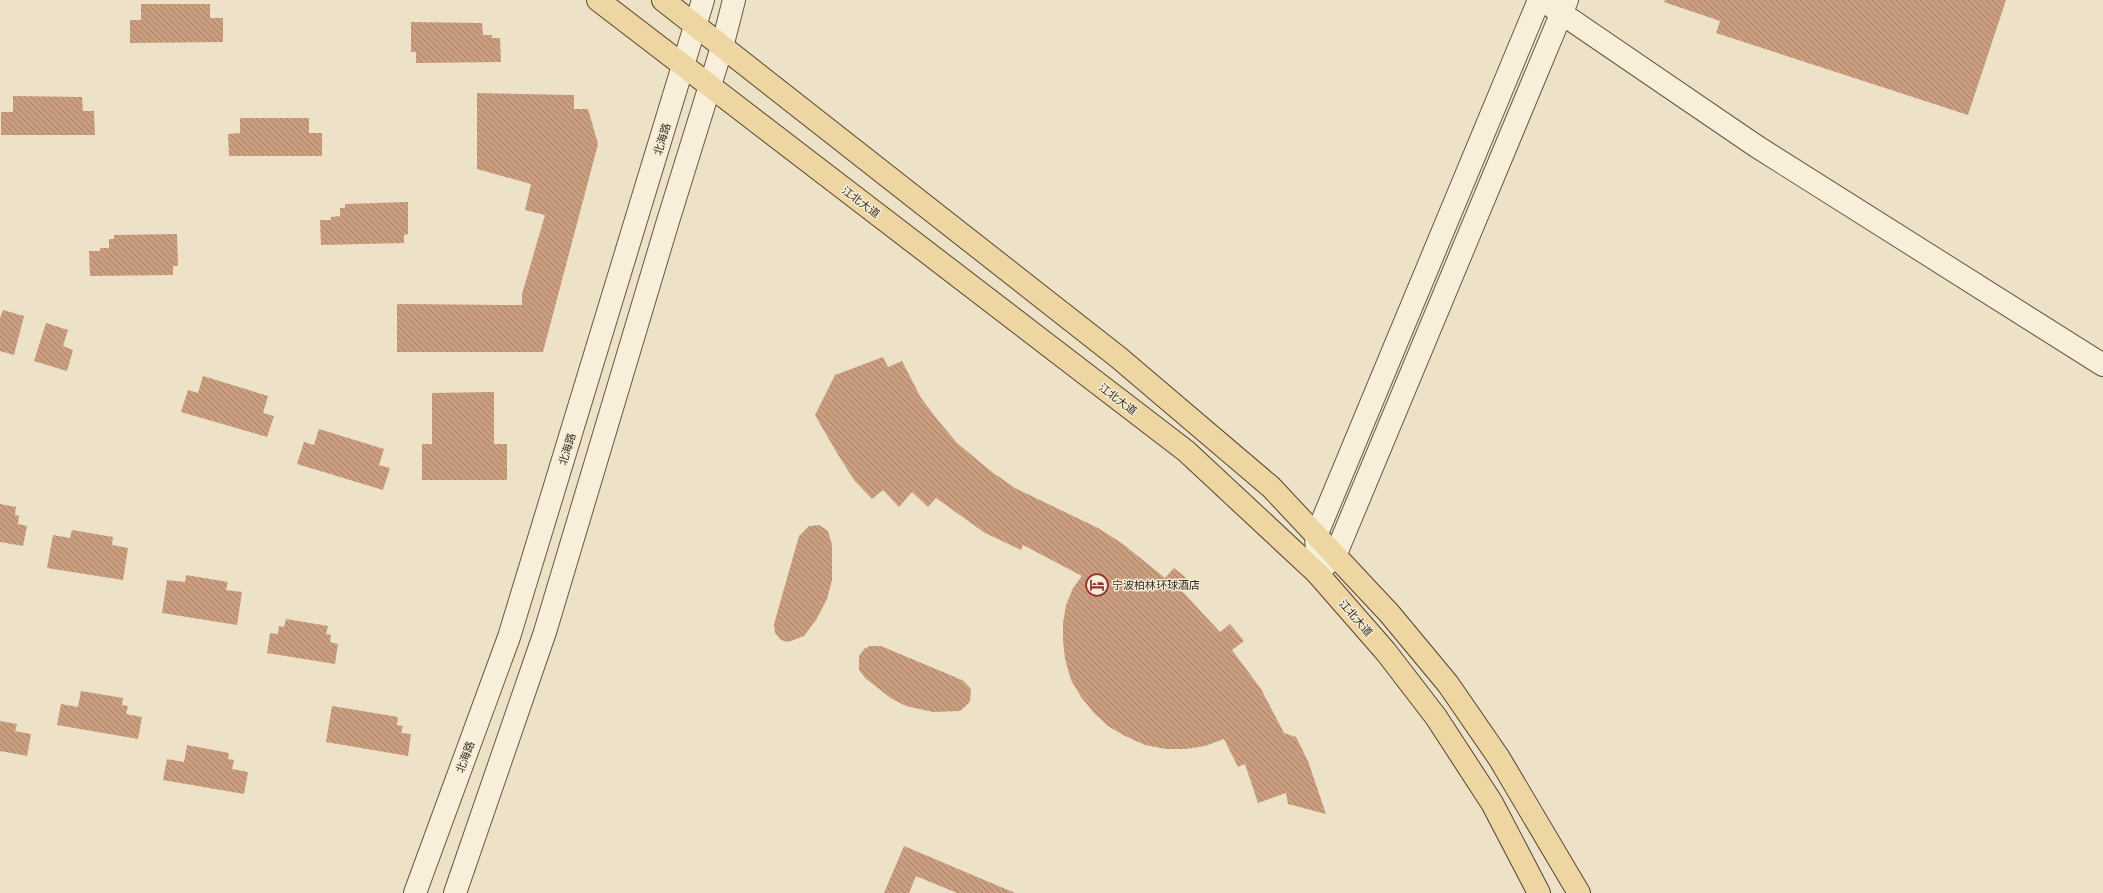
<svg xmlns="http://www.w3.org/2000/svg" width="2103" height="893" font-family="'PT Serif','Noto Sans SC',serif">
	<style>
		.building { fill: url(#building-back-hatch) }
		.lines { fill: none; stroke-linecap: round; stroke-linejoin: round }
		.secondary-casing { stroke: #6a5541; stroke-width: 24 }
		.primary-casing { stroke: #574331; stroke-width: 24 }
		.secondary { stroke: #f8efdb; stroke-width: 22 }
		.primary { stroke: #eed6a2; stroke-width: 22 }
		.labels { text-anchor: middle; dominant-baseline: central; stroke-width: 3; stroke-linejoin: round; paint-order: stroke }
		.street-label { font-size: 11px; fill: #392c21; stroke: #f5ecd7 }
		.poi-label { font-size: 11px; fill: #392c21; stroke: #f5ecd7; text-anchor: start }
	</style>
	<defs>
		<pattern id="building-back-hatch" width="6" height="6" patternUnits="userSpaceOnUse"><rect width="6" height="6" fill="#ca9e7f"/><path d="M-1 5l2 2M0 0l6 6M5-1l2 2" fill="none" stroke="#a58168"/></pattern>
	</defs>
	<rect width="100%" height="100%" fill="#ede2c8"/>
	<g class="building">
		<polygon points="1665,0 2006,0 1968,115 1716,33 1720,21 1664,2"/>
		<polygon points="141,4 210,4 210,18 223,18 223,42 130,43 130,20 141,20"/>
		<polygon points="411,22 482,23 483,35 492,35 492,38 500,38 501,62 416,63 416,52 411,52"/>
		<polygon points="477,93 574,95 574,109 588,109 598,144 543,352 397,352 397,304 522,305 522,294 545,215 525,210 531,184 477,169"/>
		<polygon points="13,96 82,97 83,111 94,111 95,135 1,135 1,112 13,112"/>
		<polygon points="240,118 309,118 309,133 322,133 322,156 229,156 228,134 240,133"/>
		<polygon points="408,202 408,234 404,235 404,243 321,245 320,220 331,220 331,217 340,216 340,208 345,208 345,204"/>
		<polygon points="177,234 178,266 173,266 173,275 90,276 89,251 100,251 100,248 109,248 109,239 114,239 114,235"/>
		<polygon points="3,310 24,316 14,355 0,351 0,318"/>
		<polygon points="46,323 68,330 63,346 73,350 67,371 34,361"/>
		<polygon points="883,357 888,367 902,361 921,398 937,419 957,443 992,472 1015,488 1098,528 1123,544 1165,578 1174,568 1190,581 1181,590 1220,632 1230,624 1244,641 1232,650 1261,689 1284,733 1296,737 1308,761 1326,814 1288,804 1286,793 1258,803 1245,764 1238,767 1224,739 1205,746 1186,749 1166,749 1145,745 1123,735 1108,726 1094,713 1081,697 1071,680 1065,659 1063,640 1063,623 1066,605 1073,588 1082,576 1023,545 1021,550 985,533 936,498 928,507 912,492 899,507 883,490 872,499 854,480 837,453 815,415 835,375"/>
		<polygon points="203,376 268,396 263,413 274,416 267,437 181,412 188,390 198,393"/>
		<polygon points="494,392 494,444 507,444 507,480 422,480 422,444 432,444 432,393"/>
		<polygon points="319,429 384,449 379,465 390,468 383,490 297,464 304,442 314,445"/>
		<polygon points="0,504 16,507 15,515 19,516 18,524 27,526 23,546 0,542"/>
		<polygon points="819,525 828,531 832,545 832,580 827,599 816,620 804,636 788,642 781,640 775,633 774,624 799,536 809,526"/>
		<polygon points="72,530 113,537 112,545 128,548 123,580 47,568 53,535 70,538"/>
		<polygon points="186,575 228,582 226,590 242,592 237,625 162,613 167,580 185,582"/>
		<polygon points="286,619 328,626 326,634 331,635 330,642 338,644 335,664 267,653 270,633 278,634 279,626 284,627"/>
		<polygon points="870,646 881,646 962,680 971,689 970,702 960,711 933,712 906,706 892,699 865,678 859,670 859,656 864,649"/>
		<polygon points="81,691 123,698 122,705 128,706 126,714 142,717 138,739 57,725 61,704 78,707"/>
		<polygon points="332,706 398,717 397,725 403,726 401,733 411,734 408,756 326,742"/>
		<polygon points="0,721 17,724 15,731 31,734 27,756 0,751"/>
		<polygon points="187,745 229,753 228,759 234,760 232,769 248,772 244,794 163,780 167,759 184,762"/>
		<polygon points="904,846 1015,893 957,893 916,876 909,893 884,893"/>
	</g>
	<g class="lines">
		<g class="secondary-casing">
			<g id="secondary">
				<polyline points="1542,0 1756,146 2103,365"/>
				<polyline points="1317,554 1316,536 1539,0"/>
				<polyline points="1317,573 1335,556 1567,0"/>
				<polyline points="415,893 509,637 703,0"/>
				<polyline points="455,893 545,632 668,221 722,47 734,0"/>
			</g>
		</g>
		<g class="primary-casing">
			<g id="primary">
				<polyline points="598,0 1186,451 1317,573 1386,652 1436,717 1492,803 1539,893"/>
				<polyline points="663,0 1118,357 1271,487 1389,613 1448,684 1499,758 1579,893"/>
			</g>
		</g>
		<use href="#secondary" class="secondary"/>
		<use href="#primary" class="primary"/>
	</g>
	<defs>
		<g id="hotel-ring" transform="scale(1.15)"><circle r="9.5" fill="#f5ecd7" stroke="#953031" stroke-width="1.5"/><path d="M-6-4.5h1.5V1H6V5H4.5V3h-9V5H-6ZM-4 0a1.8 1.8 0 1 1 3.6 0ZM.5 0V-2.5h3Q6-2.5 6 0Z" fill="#953031"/></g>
	</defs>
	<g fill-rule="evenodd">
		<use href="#hotel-ring" x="1097" y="585"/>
	</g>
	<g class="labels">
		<g class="street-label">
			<text transform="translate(662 139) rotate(-73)">北海路</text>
			<text transform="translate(861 202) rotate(37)">江北大道</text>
			<text transform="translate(1118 399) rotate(37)">江北大道</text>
			<text transform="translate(567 449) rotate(-73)">北海路</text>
			<text transform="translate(1356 618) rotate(49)">江北大道</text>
			<text transform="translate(465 757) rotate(-70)">北海路</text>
		</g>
		<g class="poi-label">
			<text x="1112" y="585">宁波柏林环球酒店</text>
		</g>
	</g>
</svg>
